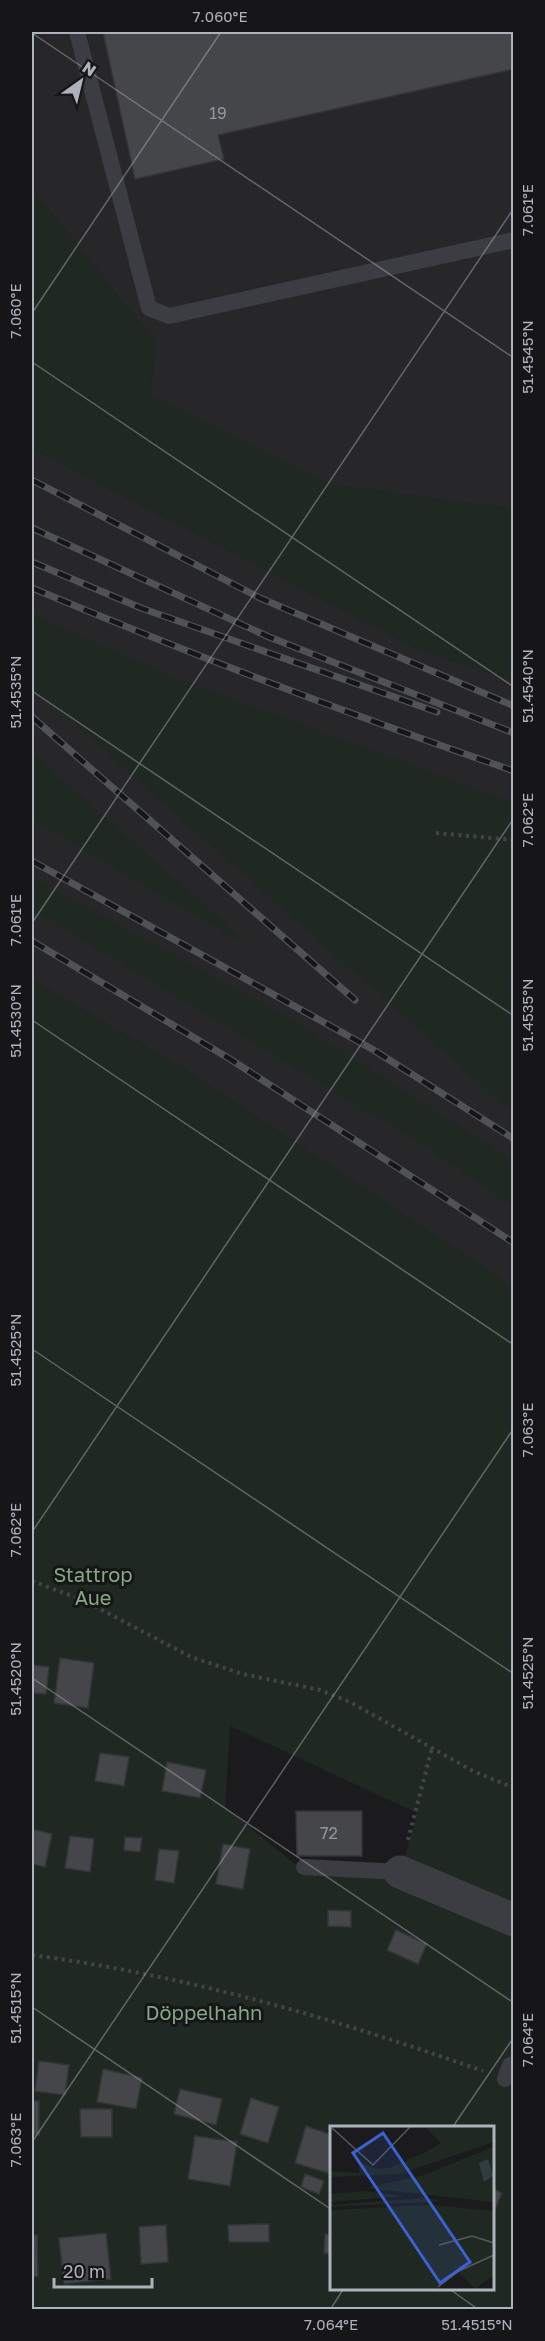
<svg xmlns="http://www.w3.org/2000/svg" width="545" height="2341" font-family="'Golos Text',sans-serif">
	<style>
		.built { fill: #27272a }
		.green { fill: #202921; fill-rule: evenodd }
		.building { fill: #45464a; stroke: #353539; stroke-width: 1.5 }
		.lines { fill: none; stroke-linecap: round; stroke-linejoin: round }
		.path { stroke: #424449; stroke-width: 4; stroke-dasharray: 3 4.5; stroke-linecap: butt }
		.lane { stroke: #3c3d42; stroke-width: 16 }
		.street { stroke: #3c3d42; stroke-width: 33 }
		.rail-casing { stroke: #4f5257; stroke-width: 7 }
		.rail { stroke: #161618; stroke-width: 4.5; stroke-dasharray: 14; stroke-linecap: butt }
		.ticks { fill: none; stroke: #adb3bd; stroke-width: 1.5; stroke-opacity: 0.45 }
		.labels { text-anchor: middle; dominant-baseline: central; stroke-width: 6; stroke-linejoin: round; paint-order: stroke }
		.number-label { font-size: 16px; fill: #9398a0 }
		.park-label { font-size: 20px; fill: #85a884; stroke: #161618 }
		.inset-road { fill: none; stroke: #55585d; stroke-width: 1.5 }
		.view { fill: #3a62d3; fill-opacity: 0.15; stroke: #3a62d3; stroke-width: 3 }
		.inset-edge { fill: none; stroke: #adb3bd; stroke-width: 3 }
		.neatline { fill: none; stroke: #adb3bd; stroke-width: 2 }
		.ticks-label { font-size: 15px; text-anchor: middle; fill: #adb3bd }
	</style>
	<rect width="100%" height="100%" fill="#1b1b1d"/>
	<g class="built">
		<polygon points="32,32 513,32 513,509 332,485 150,394 155,342 32,189"/>
		<polygon points="32,448 416,648 513,681 513,1287 184,1069 32,980"/>
	</g>
	<g class="green">
		<polygon points="32,189 155,342 150,394 332,485 513,509 513,681 416,648 32,448"/>
		<polygon points="32,614 179,679 513,802 513,1113 32,687"/>
		<polygon points="32,753 258,952 32,820"/>
		<polygon points="32,877 285,1015 512,1159 513,1208 434,1152 32,910"/>
		<path d="M32 980 184 1069 513 1287V1919L401 1871 417 1813 230 1726 225 1807 301 1869 399 1872 513 1921V2309H32ZM332 2128H492V2288H332Z"/>
	</g>
	<g class="building">
		<polygon points="103,32 514,32 514,69 218,135 224,159 135,179"/>
		<polygon points="60,1658 94,1663 88,1708 54,1703"/>
		<polygon points="32,1665 49,1667 46,1694 32,1693"/>
		<polygon points="100,1753 129,1757 124,1786 95,1781"/>
		<polygon points="167,1762 206,1770 200,1798 162,1791"/>
		<polygon points="296,1811 362,1811 362,1856 297,1856"/>
		<polygon points="32,1829 52,1834 45,1867 32,1864"/>
		<polygon points="70,1836 94,1839 90,1872 65,1868"/>
		<polygon points="125,1837 142,1838 140,1852 124,1850"/>
		<polygon points="223,1844 250,1849 243,1889 216,1884"/>
		<polygon points="159,1849 179,1851 174,1883 155,1880"/>
		<polygon points="328,1910 351,1911 351,1927 328,1926"/>
		<polygon points="396,1930 427,1944 418,1964 387,1950"/>
		<polygon points="39,2061 69,2065 65,2095 35,2091"/>
		<polygon points="103,2069 142,2078 136,2109 97,2102"/>
		<polygon points="180,2089 222,2099 216,2125 174,2114"/>
		<polygon points="251,2098 279,2107 268,2143 240,2134"/>
		<rect x="32" y="2101" width="7" height="34"/>
		<polygon points="80,2109 112,2109 112,2137 81,2137"/>
		<polygon points="306,2126 332,2135 332,2161 328,2173 295,2163"/>
		<polygon points="195,2136 237,2142 230,2186 188,2179"/>
		<polygon points="305,2174 324,2181 319,2194 301,2187"/>
		<polygon points="492,2188 502,2193 492,2216"/>
		<polygon points="269,2224 269,2242 229,2242 228,2225"/>
		<polygon points="166,2225 168,2262 141,2264 139,2227"/>
		<polygon points="106,2233 111,2279 64,2284 59,2238"/>
		<polygon points="325,2234 332,2235 332,2254 324,2253"/>
		<polygon points="32,2235 37,2235 38,2276 32,2277"/>
	</g>
	<g class="lines">
		<g class="path">
			<polyline points="436,833 514,840"/>
			<polyline points="32,1581 85,1601 191,1657 243,1674 320,1690 350,1702 473,1771 514,1788"/>
			<polyline points="408,1840 432,1748"/>
			<path d="M32 1955C189 1976 333 2018 483 2071"/>
		</g>
		<g class="lane">
			<polyline points="77,32 149,308 169,316 514,240"/>
			<polyline points="304,1867 400,1872"/>
			<polyline points="505,2079 510,2065"/>
		</g>
		<polyline class="street" points="400,1872 514,1920"/>
		<g class="rail-casing">
			<g id="rail">
				<polyline points="32,480 260,598 514,706"/>
				<polyline points="32,528 269,637 514,733"/>
				<polyline points="32,562 141,608 437,712"/>
				<path d="M32 588C190 654 351 715 514 771"/>
				<polyline points="32,717 355,1000"/>
				<polyline points="32,861 372,1049 514,1139"/>
				<polyline points="32,941 230,1059 514,1243"/>
			</g>
		</g>
		<use href="#rail" class="rail"/>
	</g>
	<path class="ticks" d="M32 33 514 358M32 313 221 32M32 362 514 687M32 691 514 1016M32 923 514 208M32 1020 514 1345M32 1349 514 1674M32 1532 514 818M32 1678 514 2003M32 2007 332 2210M452 2128 514 2037M32 2142 514 1428M448 2288 479 2310M330 2310 344 2288"/>
	<g class="labels">
		<g class="number-label">
			<text x="218" y="113">19</text>
			<text x="329" y="1833">72</text>
		</g>
		<g class="park-label">
			<text x="93" y="1574">Stattrop<tspan x="93" dy="23">Aue</tspan></text>
			<text x="204" y="2012">Döppelhahn</text>
		</g>
	</g>
	<g transform="translate(330 2126)">
		<rect width="164" height="164" fill="#1b1b1d"/>
		<path d="M94 0H163V16L70 48 0 51V45L29 47 30 36 46 43 59 42 96 26 111 17ZM163 21V76L36 62 94 49ZM33 65 73 70 0 76V68ZM95 72 112 75 0 81V79ZM103 79 163 85V149L145 163 129 146 105 163H0V84Z" fill="#202921"/>
		<path d="M158 33 163 50 154 56 149 37Z" fill="#303c42"/>
		<path class="inset-road" d="M2 2 43 39 81 0M109 119 142 110 164 117M108 161 129 145 164 129"/>
		<path class="view" d="M53 7 140 136 110 157 23 27Z"/>
		<rect width="164" height="164" class="inset-edge"/>
	</g>
	<rect width="545" height="2341" fill="none" stroke="#161618" stroke-width="66"/>
	<g transform="translate(81 81) rotate(34)" stroke="#161618" stroke-width="4.5" paint-order="stroke">
	<path d="M0-4.5L10 22L0 15L-10 22Z" fill="#adb3bd"/>
	<text y="-9" font-size="16" font-weight="bold" text-anchor="middle" fill="#adb3bd">N</text>
	</g>
	<path d="M54 2278v9h98v-9" fill="none" stroke="#adb3bd" stroke-width="3"/>
	<text x="63" y="2278" font-size="18" fill="#adb3bd" stroke="#161618" stroke-width="4.5" paint-order="stroke">20 m</text>
	<rect x="33" y="33" width="479" height="2275" class="neatline"/>
	<g class="ticks-label">
		<text x="220" y="22">7.060°E</text>
		<text transform="translate(528 210) rotate(-90)" y="5">7.061°E</text>
		<text transform="translate(16 311) rotate(-90)" y="5">7.060°E</text>
		<text transform="translate(528 357) rotate(-90)" y="5">51.4545°N</text>
		<text transform="translate(528 686) rotate(-90)" y="5">51.4540°N</text>
		<text transform="translate(16 692) rotate(-90)" y="5">51.4535°N</text>
		<text transform="translate(528 820) rotate(-90)" y="5">7.062°E</text>
		<text transform="translate(16 920) rotate(-90)" y="5">7.061°E</text>
		<text transform="translate(528 1015) rotate(-90)" y="5">51.4535°N</text>
		<text transform="translate(16 1021) rotate(-90)" y="5">51.4530°N</text>
		<text transform="translate(16 1350) rotate(-90)" y="5">51.4525°N</text>
		<text transform="translate(528 1430) rotate(-90)" y="5">7.063°E</text>
		<text transform="translate(16 1530) rotate(-90)" y="5">7.062°E</text>
		<text transform="translate(528 1673) rotate(-90)" y="5">51.4525°N</text>
		<text transform="translate(16 1679) rotate(-90)" y="5">51.4520°N</text>
		<text transform="translate(16 2008) rotate(-90)" y="5">51.4515°N</text>
		<text transform="translate(528 2040) rotate(-90)" y="5">7.064°E</text>
		<text transform="translate(16 2140) rotate(-90)" y="5">7.063°E</text>
		<text x="331" y="2330">7.064°E</text>
		<text x="477" y="2330">51.4515°N</text>
	</g>
</svg>
